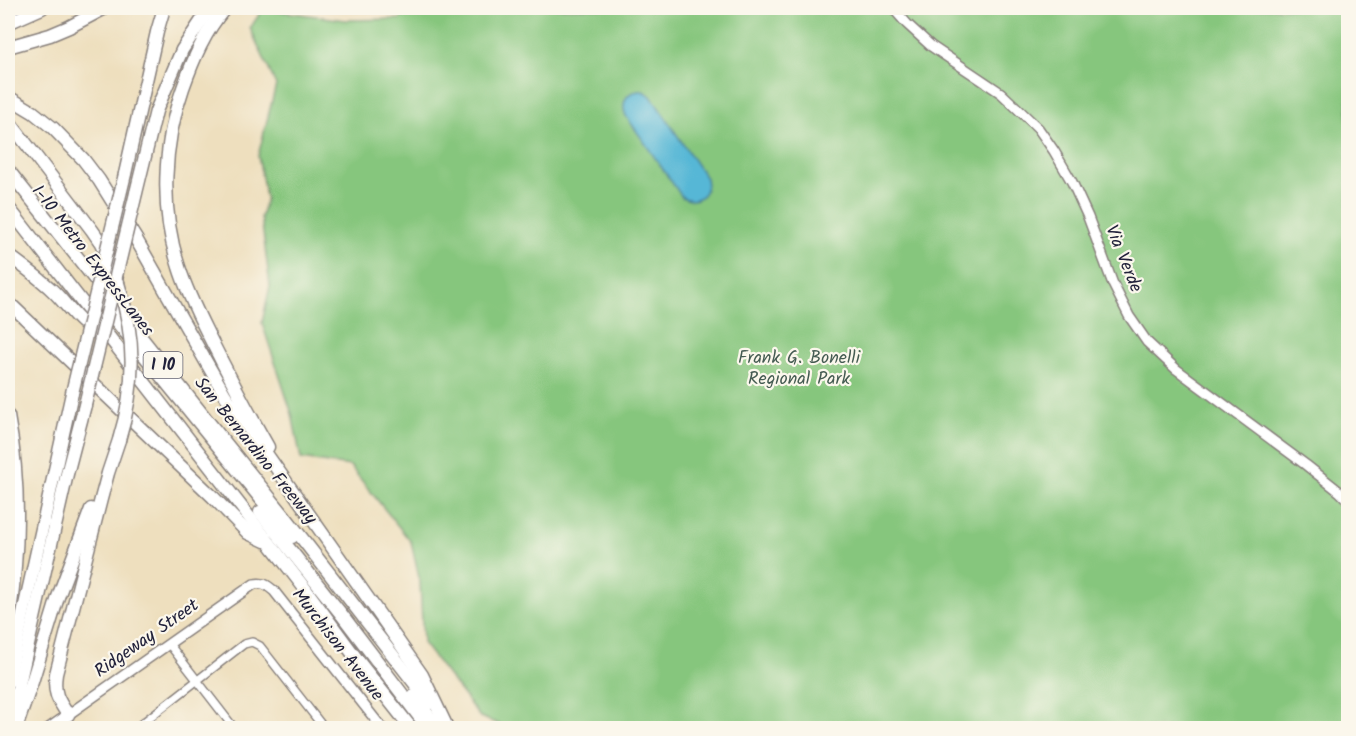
<svg xmlns="http://www.w3.org/2000/svg" width="1356" height="736" font-family="Kalam,sans-serif">
	<style>
		.green { fill: #86c67d; stroke: #54745c; stroke-width: 1.5 }
		.water { fill: #57b7d6; stroke: #3c6c88; stroke-width: 1.5 }
		.lines { fill: none; stroke-linecap: round; stroke-linejoin: round }
		.street-casing { stroke: #88807c; stroke-width: 10 }
		.secondary-casing { stroke: #88807c; stroke-width: 12 }
		.highway-casing { stroke: #88807c; stroke-width: 15 }
		.street { stroke: #fff; stroke-width: 7 }
		.secondary { stroke: #fff; stroke-width: 9 }
		.highway { stroke: #fff; stroke-width: 12 }
		.highway-bridge-casing { stroke: #88807c; stroke-width: 15; stroke-linecap: butt }
		.highway-bridge { stroke: #fff; stroke-width: 12 }
		.labels { text-anchor: middle; dominant-baseline: central; stroke-width: 4.5; stroke-linejoin: round; paint-order: stroke }
		.shield { fill: #fbf7ec; stroke: #636270; stroke-width: 1.5 }
		.shield-label { font-size: 16px; font-weight: bold; fill: #22223b }
		.street-label { font-size: 18px; fill: #22223b; stroke: #fbf7ec }
		.park-label { font-size: 18px; fill: #455b52; stroke: #fbf7ec }
	</style>
	<rect width="100%" height="100%" fill="#fbf7ec"/>
	<filter id="ink" filterUnits="userSpaceOnUse"><feTurbulence type="fractalNoise" baseFrequency=".0167" numOctaves="2"/><feDisplacementMap in="SourceGraphic" scale="12" xChannelSelector="R" yChannelSelector="G"/><feConvolveMatrix kernelMatrix="1 2 1 2 8 2 1 2 1" color-interpolation-filters="sRGB"/></filter>
	<filter id="wash" filterUnits="userSpaceOnUse"><feTurbulence type="fractalNoise" baseFrequency=".008" numOctaves="4" result="noise"/><feDisplacementMap in="SourceGraphic" scale="24" xChannelSelector="R" yChannelSelector="G"/><feGaussianBlur stdDeviation="1.35" result="paint"/><feColorMatrix in="noise" values="0 0 0 0 0 0 0 0 0 0 0 0 0 0 0 0 0 1.4 0 .05"/><feComposite in="paint" operator="in"/></filter>
	<g filter="url(#wash)">
		<rect width="100%" height="100%" fill="#eedfbe"/>
		<polygon class="green" points="410,8 1348,8 1348,728 509,728 480,717 423,643 420,582 411,542 350,466 301,459 292,414 262,323 270,286 261,217 266,199 258,156 276,85 250,28 263,9 346,20 400,19"/>
		<path class="water" d="M638 91H643L651 96 706 178C710 195 696 205 682 197L626 116C621 104 625 93 638 91Z"/>
	</g>
	<g filter="url(#ink)">
		<g class="lines">
			<g class="street-casing">
				<g id="street">
					<polyline points="169,644 234,728"/>
					<polyline points="136,728 244,644 252,642 260,646 324,728"/>
				</g>
			</g>
			<g class="secondary-casing">
				<g id="secondary">
					<polyline points="893,8 907,24 931,46 1001,93 1038,128 1054,151 1072,182 1088,217 1113,284 1129,316 1147,342 1176,369 1306,465 1340,492 1348,500"/>
					<path d="M49 728 254 584C263 582 267 585 274 591L382 728"/>
				</g>
			</g>
			<g class="highway-casing">
				<g id="highway">
					<path d="M225 8C205 31 193 60 183 88 163 144 160 210 179 267 186 290 197 312 208 334 227 372 247 410 268 447"/>
					<polyline points="8,23 42,8"/>
					<polyline points="8,47 50,35 69,27 105,8"/>
					<polyline points="8,97 33,112 53,128 83,159 99,180 136,239 225,395 422,675 445,723"/>
					<polyline points="8,120 92,230 101,243 118,282"/>
					<polyline points="8,170 210,424 287,519 430,703"/>
					<polyline points="125,174 157,32 164,8"/>
					<polyline points="136,193 156,111 182,50 206,14 212,8"/>
					<polyline points="8,207 306,590 362,666 411,728"/>
					<path d="M8 255C23 266 38 277 52 290 67 304 78 324 96 332"/>
					<polyline points="8,302 213,497 248,533 265,541"/>
					<polyline points="104,306 292,537"/>
					<path d="M8 416C21 485 19 556 8 625"/>
					<polyline points="260,512 342,615 428,728"/>
					<polyline points="8,541 10,519"/>
					<polyline points="8,682 72,393"/>
					<polyline points="414,696 438,728"/>
					<path d="M68 715C58 700 53 693 56 674L101 499 108 473 119 440"/>
					<polyline points="9,728 67,474 85,405"/>
					<polyline points="16,728 32,682 58,597 91,509"/>
				</g>
			</g>
			<use href="#street" class="street"/>
			<use href="#secondary" class="secondary"/>
			<use href="#highway" class="highway"/>
			<g class="highway-bridge-casing">
				<g id="highway-bridge">
					<path d="M118 283C136 338 136 385 119 440"/>
					<polyline points="72,393 125,174"/>
					<polyline points="85,405 136,193"/>
				</g>
			</g>
			<use href="#highway-bridge" class="highway-bridge"/>
		</g>
	</g>
	<g class="labels">
		<rect class="shield" x="143.5" y="352" width="39" height="26" rx="4.5"/>
		<g class="shield-label">
			<text x="163" y="365">I 10</text>
		</g>
		<g class="street-label">
			<text transform="translate(1123 259) rotate(68)">Via Verde</text>
			<text transform="translate(92 261) rotate(52)">I-10 Metro ExpressLanes</text>
			<text transform="translate(255 451) rotate(51)">San Bernardino Freeway</text>
			<text transform="translate(147 639) rotate(-35)">Ridgeway Street</text>
			<text transform="translate(337 645) rotate(52)">Murchison Avenue</text>
		</g>
		<g class="park-label">
			<text x="799" y="358">Frank G. Bonelli<tspan x="799" dy="21">Regional Park</tspan></text>
		</g>
	</g>
	<rect width="1356" height="736" fill="none" stroke="#fbf7ec" stroke-width="30"/>
</svg>
